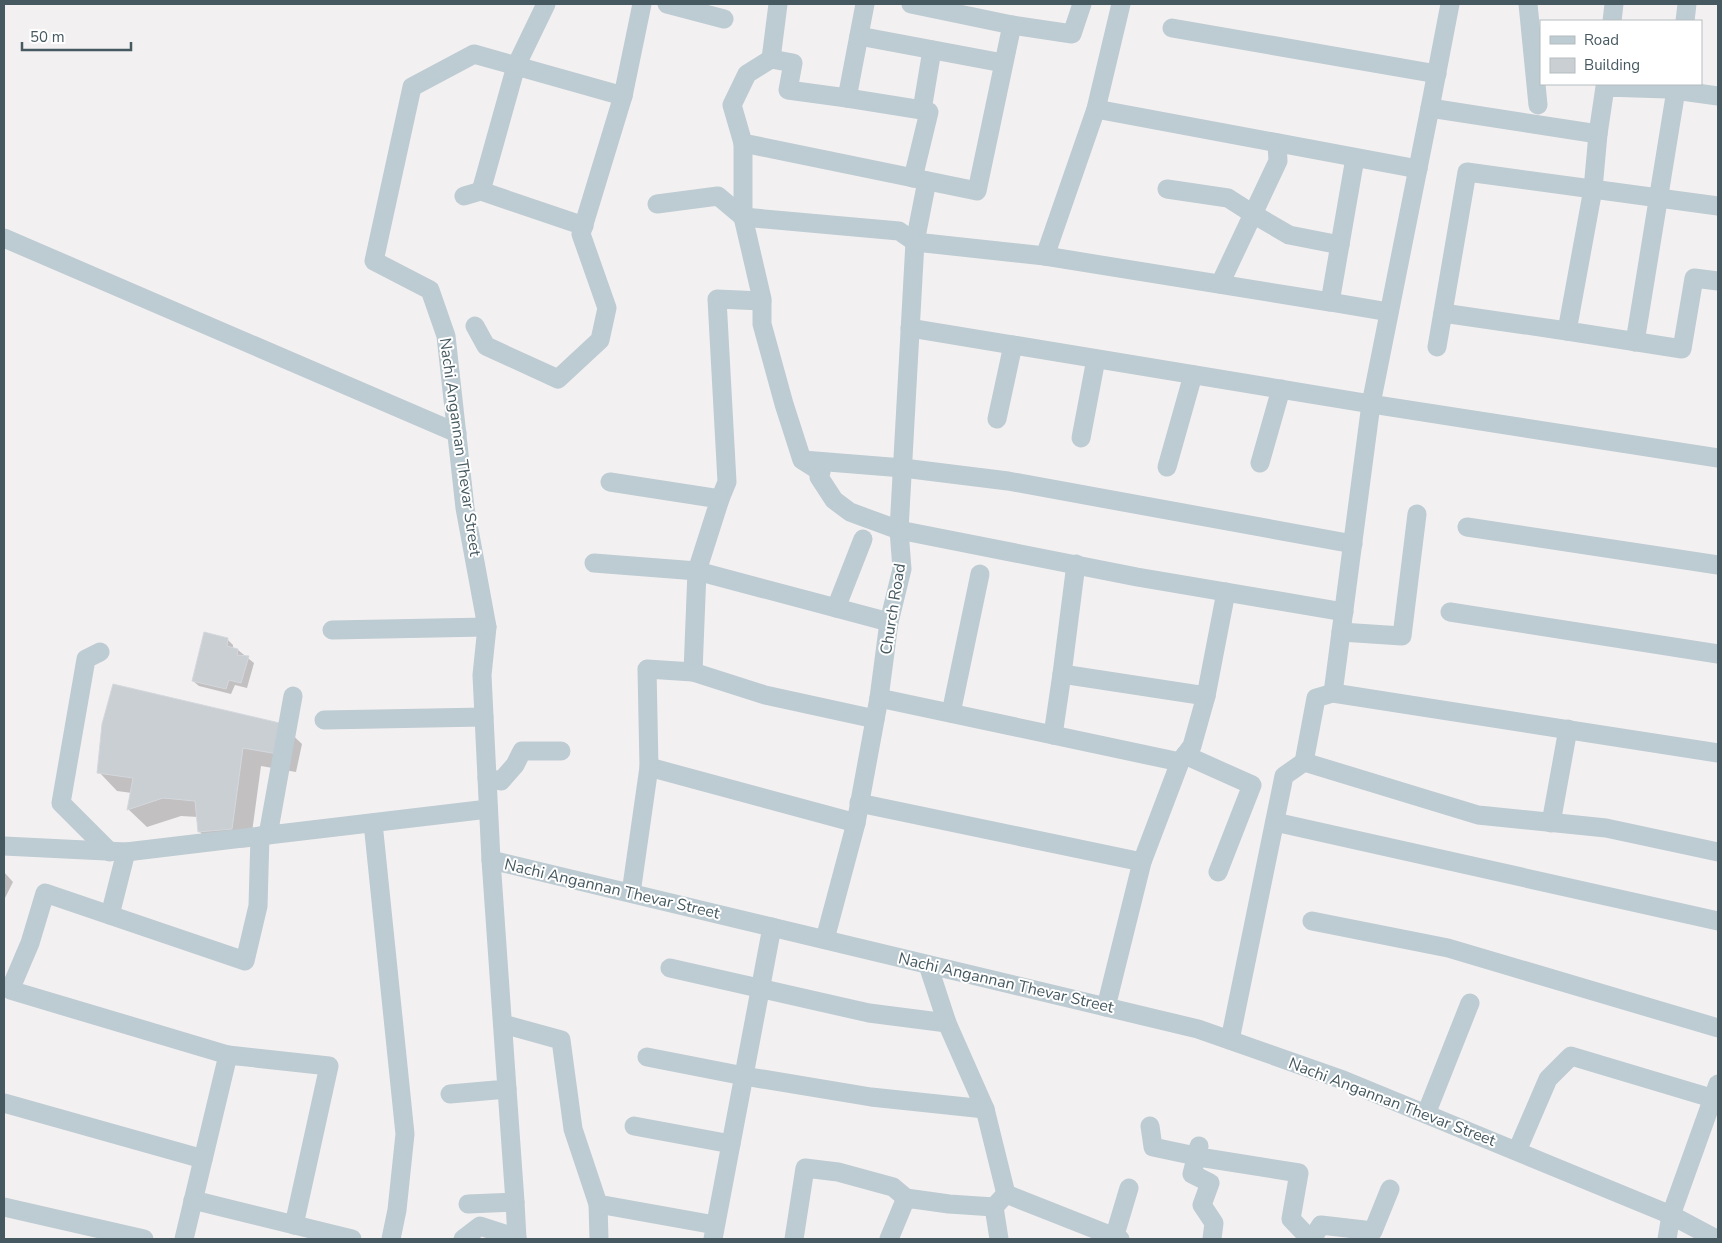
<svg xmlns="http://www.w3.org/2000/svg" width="1722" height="1243" font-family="'Nunito Sans',sans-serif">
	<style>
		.shadow { fill: #0003 }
		.building { fill: #cacfd4; stroke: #d4d8dd }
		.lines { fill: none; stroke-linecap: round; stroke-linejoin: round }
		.minor { stroke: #bdcbd2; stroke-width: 19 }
		.labels { text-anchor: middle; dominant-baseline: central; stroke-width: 4; stroke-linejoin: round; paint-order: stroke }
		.street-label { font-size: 16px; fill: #465961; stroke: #fff }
	</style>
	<rect width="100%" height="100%" fill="#f3f0f1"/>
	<g class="shadow">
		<polygon points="227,639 233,645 233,649 238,650 254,663 247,688 235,685 231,694 199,686 193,681"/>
		<polygon points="283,726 302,744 296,772 261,766 250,847 217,849 199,831 198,817 181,816 147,827 128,809 132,793 117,791 99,772"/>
		<polygon points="4,872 13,882 4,900"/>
	</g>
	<g class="building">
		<polygon points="204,632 228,638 227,646 238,649 237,655 249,656 241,683 229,680 226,689 192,681"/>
		<polygon points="113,684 284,724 278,754 243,748 232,829 198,832 195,801 163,798 127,810 133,778 97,773 102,724"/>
	</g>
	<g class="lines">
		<g class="minor">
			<polyline points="667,4 724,19"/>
			<polyline points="865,4 847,98 788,90 793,63 771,59 747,74 732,105 743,143 977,191 1012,25"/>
			<polyline points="911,4 1012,25 1072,34 1082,4"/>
			<polyline points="1528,4 1538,105"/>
			<polyline points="1612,21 1614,4"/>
			<polyline points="1685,21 1687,4"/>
			<polyline points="1172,28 1437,74"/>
			<polyline points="859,36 1003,63"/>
			<polyline points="771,59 778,4"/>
			<polyline points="623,96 642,4"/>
			<polyline points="847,98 922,110 932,50"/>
			<polyline points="1430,108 1450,4"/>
			<polyline points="1096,109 1418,169"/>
			<polyline points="1598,134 1593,189 1567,331 1682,349 1694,278 1718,281"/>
			<polyline points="743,143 743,217 762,299 762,324 784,404 802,460 821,472 819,477 834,500 850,512 899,530 1137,577 1344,612"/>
			<polyline points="913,178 929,112 922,110"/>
			<polyline points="1167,189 1228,198 1253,214 1289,235 1340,245"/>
			<polyline points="481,191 516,66 546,4"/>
			<polyline points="464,196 481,191 584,226"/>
			<polyline points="657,204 718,196 743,217 899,231 915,242 1045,256 1330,302 1355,158"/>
			<polyline points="4,238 457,433"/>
			<polyline points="1045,256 1096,109 1121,4"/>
			<polyline points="1220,284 1278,161 1277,143"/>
			<polyline points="1330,302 1389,312"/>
			<polyline points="1443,313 1567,331"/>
			<polyline points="475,326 486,346 558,379 600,340 607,308 581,234 623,96 474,54 412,87 374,261 430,290 446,336 465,508 487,627 482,675 491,860 1198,1029 1343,1080 1671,1215 1716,1239"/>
			<polyline points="910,328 1371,404 1718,458"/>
			<polyline points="1635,342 1677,84"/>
			<polyline points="1437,347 1467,172 1718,206"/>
			<polyline points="997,419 1013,345"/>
			<polyline points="1081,438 1096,359"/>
			<polyline points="803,460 903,468 1008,481 1353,544"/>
			<polyline points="1260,463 1281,389"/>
			<polyline points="1167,467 1193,375"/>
			<polyline points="610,482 720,499 697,571 693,672"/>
			<polyline points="720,499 727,482 717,299 762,301"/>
			<polyline points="1467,527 1718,565"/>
			<polyline points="594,563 697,571 889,622"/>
			<polyline points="1076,564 1062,674 1206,696 1192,746 1180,762"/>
			<polyline points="836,608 863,539"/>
			<polyline points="1450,612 1718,654"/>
			<polyline points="332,630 487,627"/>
			<polyline points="1341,632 1402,636 1417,514"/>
			<polyline points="100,652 86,659 61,803 110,852"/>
			<polyline points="1333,693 1371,404 1430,108 1598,134 1605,87 1667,89 1718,96"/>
			<polyline points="1206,696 1226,592"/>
			<polyline points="879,698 1180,762 1142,862 1106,1007"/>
			<polyline points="951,713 980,574"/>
			<polyline points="324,720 484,717"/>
			<polyline points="1053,735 1062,674"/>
			<polyline points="1185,755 1252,785 1218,872"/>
			<polyline points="1304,762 1478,815 1606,828 1718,852"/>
			<polyline points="649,767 856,823"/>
			<polyline points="487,778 501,781 515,765 522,751 561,751"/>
			<polyline points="859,803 1142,862"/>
			<polyline points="1275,822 1718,921"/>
			<polyline points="373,823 405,1134 397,1210 391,1239"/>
			<polyline points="1551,823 1568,729"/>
			<polyline points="268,835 293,696"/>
			<polyline points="4,846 126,852 488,809"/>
			<polyline points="631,893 649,767 647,669 693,672 765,695 875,719"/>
			<polyline points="110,915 126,852"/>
			<polyline points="1312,921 1448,948 1718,1028"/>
			<polyline points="825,939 856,823 879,698 889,622 902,569 899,530 915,242 927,181"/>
			<polyline points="928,965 947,1023 985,1109 1006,1194"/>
			<polyline points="670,968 869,1013 947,1023"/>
			<polyline points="503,1024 561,1040 573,1129 598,1204 599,1239"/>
			<polyline points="1230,1040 1284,776 1304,762 1316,698 1333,693 1718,753"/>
			<polyline points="228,1055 329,1066 294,1225"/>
			<polyline points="647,1057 744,1076 871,1097 985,1109"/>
			<polyline points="450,1094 507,1089 491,860"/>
			<polyline points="4,1103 203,1159"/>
			<polyline points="1426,1114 1470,1003"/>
			<polyline points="634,1126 731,1144"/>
			<polyline points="1150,1126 1153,1147 1205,1158 1299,1173 1291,1219 1310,1239"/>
			<polyline points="1199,1146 1192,1174 1210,1183 1202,1205 1214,1223 1212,1239"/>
			<polyline points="1517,1151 1548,1079 1571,1056 1718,1100"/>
			<polyline points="193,1200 352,1239"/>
			<polyline points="515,1202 517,1239"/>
			<polyline points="468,1204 515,1202 507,1089"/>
			<polyline points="598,1204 715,1225"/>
			<polyline points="4,1207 144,1239"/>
			<polyline points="994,1207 999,1239"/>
			<polyline points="1114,1238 1129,1188"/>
			<polyline points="184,1239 228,1055 10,990 30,943 45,893 245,961 258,906 260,836"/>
			<polyline points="463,1239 480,1226 517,1238"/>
			<polyline points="713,1239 772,927"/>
			<polyline points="794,1239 805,1168 838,1172 893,1187 906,1198"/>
			<polyline points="889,1239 906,1198 949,1204 994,1207 1006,1194 1120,1239"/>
			<polyline points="1312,1239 1321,1225 1373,1231 1390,1189"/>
			<polyline points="1667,1239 1671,1215 1718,1084"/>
		</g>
	</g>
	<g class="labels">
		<g class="street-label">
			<text transform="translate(460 447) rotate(82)">Nachi Angannan Thevar Street</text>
			<text transform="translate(893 609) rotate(-81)">Church Road</text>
			<text transform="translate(612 889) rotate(13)">Nachi Angannan Thevar Street</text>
			<text transform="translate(1006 983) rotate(13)">Nachi Angannan Thevar Street</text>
			<text transform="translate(1392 1102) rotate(21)">Nachi Angannan Thevar Street</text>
		</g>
	</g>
	<rect width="1722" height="1243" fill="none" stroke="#465961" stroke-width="10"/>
	<rect x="1540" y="20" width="162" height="65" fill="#ffffff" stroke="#b5bdc0"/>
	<rect x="1550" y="36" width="25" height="8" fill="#bdcbd2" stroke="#b5bdc0"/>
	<text x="1584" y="45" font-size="15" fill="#465961">Road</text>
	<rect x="1550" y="58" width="25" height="15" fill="#cacfd4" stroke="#b5bdc0"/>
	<text x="1584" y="70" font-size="15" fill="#465961">Building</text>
	<path d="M22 42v8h109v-8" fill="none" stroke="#465961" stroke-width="2.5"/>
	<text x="30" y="42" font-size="15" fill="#465961" stroke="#ffffff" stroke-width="4" paint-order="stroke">50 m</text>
</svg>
